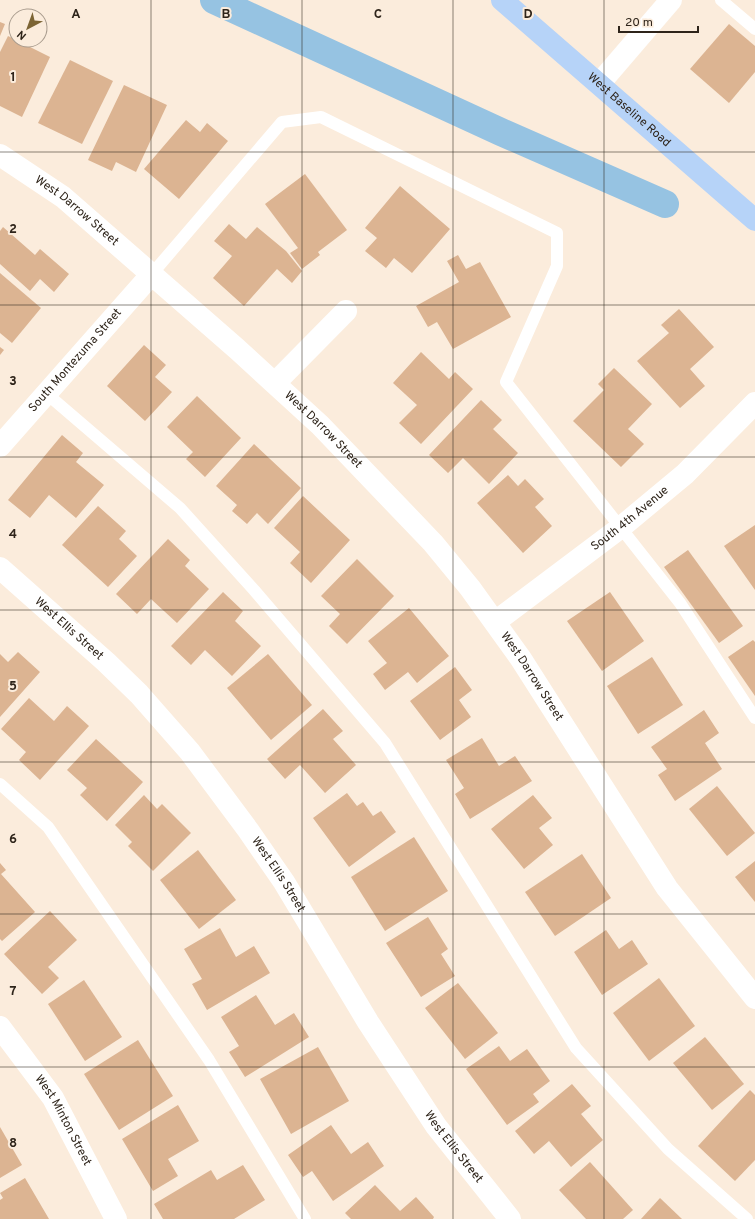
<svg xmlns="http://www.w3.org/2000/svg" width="755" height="1219" font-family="Overpass,sans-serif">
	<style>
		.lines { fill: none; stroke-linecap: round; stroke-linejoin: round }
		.canal { stroke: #96c3e2; stroke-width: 28 }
		.building { fill: #dcb492 }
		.lane { stroke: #fff; stroke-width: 12 }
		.street { stroke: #fff; stroke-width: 22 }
		.primary { stroke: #b6d3f8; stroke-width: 22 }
		.grid { fill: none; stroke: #2e241a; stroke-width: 1; stroke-opacity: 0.55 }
		.labels { text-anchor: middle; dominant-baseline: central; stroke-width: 4; stroke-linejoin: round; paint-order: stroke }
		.street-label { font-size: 12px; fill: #2e241a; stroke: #fbecdc }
		.grid-label { font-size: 13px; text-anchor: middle; font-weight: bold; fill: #2e241a; stroke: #fbecdc; stroke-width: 4; stroke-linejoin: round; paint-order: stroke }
	</style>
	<rect width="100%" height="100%" fill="#fbecdc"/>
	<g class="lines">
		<polyline class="canal" points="214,0 501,132 665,204"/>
	</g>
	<g class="building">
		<polygon points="0,22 5,24 0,36"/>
		<polygon points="729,24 755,46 755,72 729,103 690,69"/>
		<polygon points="8,36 50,57 22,117 0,106 0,52"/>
		<polygon points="70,60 113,81 82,144 38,123"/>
		<polygon points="124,85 167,105 136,172 116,162 112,171 88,160"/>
		<polygon points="186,120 200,132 207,123 228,141 179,199 144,169"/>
		<polygon points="305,174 347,230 318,252 320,255 302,269 290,253 298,248 265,204"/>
		<polygon points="400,186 450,229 412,273 394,258 386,268 365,251 377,238 365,228"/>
		<polygon points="229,224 246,239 257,227 286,251 302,271 292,283 277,269 244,306 213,278 232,256 214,241"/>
		<polygon points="3,227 35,255 40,249 69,274 54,292 40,279 30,291 0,264 0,231"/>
		<polygon points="458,255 466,269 480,262 511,317 453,349 437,322 428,327 416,306 459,282 447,261"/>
		<polygon points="0,273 41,308 12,343 0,333"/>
		<polygon points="679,309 714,347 690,369 705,386 680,408 637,361 669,333 661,325"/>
		<polygon points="144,345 166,365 155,377 172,392 145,421 107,386"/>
		<polygon points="0,347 4,350 0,355"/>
		<polygon points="421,352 449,379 455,372 473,389 421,444 399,423 417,405 393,383"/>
		<polygon points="614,368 652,404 628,429 644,444 621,467 573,421 604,390 598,384"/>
		<polygon points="197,396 241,438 205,477 186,459 193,452 167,427"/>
		<polygon points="481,400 502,420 493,429 518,453 489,484 463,458 448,473 429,455"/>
		<polygon points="62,435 83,453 76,462 104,485 76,518 49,495 30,518 8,500"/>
		<polygon points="254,444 301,488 268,524 257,513 247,524 232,511 237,505 216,486"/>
		<polygon points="508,475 518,486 525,479 544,499 535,507 552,526 523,553 477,503"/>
		<polygon points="303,496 350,540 311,583 290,563 300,552 274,528"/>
		<polygon points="98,506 126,531 119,539 137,556 108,587 62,545"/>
		<polygon points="755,525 755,590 724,546"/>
		<polygon points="168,539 190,560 185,566 209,589 177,623 151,599 137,614 116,594"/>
		<polygon points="688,550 743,626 719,643 664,567"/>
		<polygon points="357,559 394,596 347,644 329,626 340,614 321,596"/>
		<polygon points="223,592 243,611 235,621 261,646 232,676 205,650 191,665 171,646"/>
		<polygon points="610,592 644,641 602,671 567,621"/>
		<polygon points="409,608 449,656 417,683 408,672 385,690 373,674 387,663 368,641"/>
		<polygon points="753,640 755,642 755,696 728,657"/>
		<polygon points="18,652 40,672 0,717 0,654 8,662"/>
		<polygon points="268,654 312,705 271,740 227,688"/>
		<polygon points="652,657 683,705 638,734 607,686"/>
		<polygon points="455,667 472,690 459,700 471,717 440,740 410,701"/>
		<polygon points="29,698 54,721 67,706 89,726 40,780 19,760 26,752 1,729"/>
		<polygon points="323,709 343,731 333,739 356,765 325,793 300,765 285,779 267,759"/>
		<polygon points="704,710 719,733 705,743 722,769 675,801 658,775 667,769 651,747"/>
		<polygon points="482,738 499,766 515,756 532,781 470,819 455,794 464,788 446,760"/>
		<polygon points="96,739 143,782 107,821 80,795 87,788 67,770"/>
		<polygon points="717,786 755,833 727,856 689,809"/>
		<polygon points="347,793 357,806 363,802 373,816 381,811 396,832 349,867 313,818"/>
		<polygon points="144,795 157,809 162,804 191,833 153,871 128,846 132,842 115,825"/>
		<polygon points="533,795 552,818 539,828 553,845 524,869 491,829"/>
		<polygon points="414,837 448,891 385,931 351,877"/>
		<polygon points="198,850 236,900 199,929 160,880"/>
		<polygon points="582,854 611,898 555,936 525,892"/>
		<polygon points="755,861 755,902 735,877"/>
		<polygon points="0,863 6,870 1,874 35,912 2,941 0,939"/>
		<polygon points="50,911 77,940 48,967 59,978 42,994 4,954"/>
		<polygon points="428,917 448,949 441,954 455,976 421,997 386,943"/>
		<polygon points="220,928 236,957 254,946 270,973 207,1010 192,984 202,979 184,949"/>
		<polygon points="606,930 619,949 632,940 648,964 602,995 574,952"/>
		<polygon points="659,978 695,1026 649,1061 613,1013"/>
		<polygon points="84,980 122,1037 85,1061 48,1004"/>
		<polygon points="458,983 498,1033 465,1059 425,1008"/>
		<polygon points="256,995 275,1025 294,1013 309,1037 245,1077 229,1052 239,1046 221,1017"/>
		<polygon points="705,1037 744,1084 712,1110 673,1063"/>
		<polygon points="138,1040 173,1096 119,1130 84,1074"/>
		<polygon points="499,1046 510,1061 527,1049 550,1081 533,1094 539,1102 507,1125 466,1069"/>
		<polygon points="318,1047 349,1101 291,1134 260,1079"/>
		<polygon points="572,1084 591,1106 581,1114 603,1140 571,1167 549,1141 534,1154 515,1131"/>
		<polygon points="750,1090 755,1095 755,1160 735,1181 698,1146"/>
		<polygon points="178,1105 199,1141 168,1159 178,1176 153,1191 122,1139"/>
		<polygon points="331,1125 351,1154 368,1142 384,1166 333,1201 312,1171 303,1177 288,1155"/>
		<polygon points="0,1127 22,1165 0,1178"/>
		<polygon points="590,1162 633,1210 623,1219 586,1219 559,1190"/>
		<polygon points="243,1165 265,1200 234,1219 163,1219 154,1204 211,1170 217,1180"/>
		<polygon points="25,1178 49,1219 0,1219 0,1200 3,1198 0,1193"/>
		<polygon points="375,1185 400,1211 416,1197 434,1217 433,1219 351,1219 345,1213"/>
		<polygon points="660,1198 682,1219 641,1219"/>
	</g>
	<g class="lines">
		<g class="lane">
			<polyline points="721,0 755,29"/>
			<polyline points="151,275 282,122 321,117 557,233 557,266 506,382 680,603 755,718"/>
			<polyline points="47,394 180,508 254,590 385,743 576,1048 668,1149 747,1219"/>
			<polyline points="0,784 48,827 209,1060 305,1219"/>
		</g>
		<g class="street">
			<polyline points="599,84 671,0"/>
			<path id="s1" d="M0 155 63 197 237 349 320 425 433 543 470 588 521 659 667 888 755 998"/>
			<polyline points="275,383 346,311"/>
			<path id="s2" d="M0 446 151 275"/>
			<path id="s3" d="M0 568 106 662 139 694 190 752 248 830 284 882 368 1022 436 1126 510 1219"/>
			<path id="s4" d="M495 622 620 528 685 474 755 403"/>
			<path id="s5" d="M0 1027 53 1098 116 1219"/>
		</g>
		<path class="primary" id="s6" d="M502 0 755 220"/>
	</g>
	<path class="grid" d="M151 0V1219M302 0V1219M453 0V1219M604 0V1219M0 152H755M0 305H755M0 457H755M0 610H755M0 762H755M0 914H755M0 1067H755"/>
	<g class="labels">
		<g class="street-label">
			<text stroke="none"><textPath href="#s6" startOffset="168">West Baseline Road</textPath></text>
			<text stroke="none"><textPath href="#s1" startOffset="95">West Darrow Street</textPath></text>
			<text stroke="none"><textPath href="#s2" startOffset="114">South Montezuma Street</textPath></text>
			<text stroke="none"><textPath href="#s1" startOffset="425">West Darrow Street</textPath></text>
			<text stroke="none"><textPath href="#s4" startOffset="170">South 4th Avenue</textPath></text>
			<text stroke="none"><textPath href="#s3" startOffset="92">West Ellis Street</textPath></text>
			<text stroke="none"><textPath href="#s1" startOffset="749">West Darrow Street</textPath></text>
			<text stroke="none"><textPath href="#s3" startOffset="416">West Ellis Street</textPath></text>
			<text stroke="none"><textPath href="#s5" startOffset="113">West Minton Street</textPath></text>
			<text stroke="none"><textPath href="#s3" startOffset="740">West Ellis Street</textPath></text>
		</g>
	</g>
	<g class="grid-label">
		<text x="76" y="18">A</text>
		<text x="226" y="18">B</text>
		<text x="378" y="18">C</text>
		<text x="528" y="18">D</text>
		<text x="13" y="81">1</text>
		<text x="13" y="233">2</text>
		<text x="13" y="385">3</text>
		<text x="13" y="538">4</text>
		<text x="13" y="690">5</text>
		<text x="13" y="843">6</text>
		<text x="13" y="995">7</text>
		<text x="13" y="1147">8</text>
	</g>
	<g transform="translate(28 28) rotate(221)"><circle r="19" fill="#fbecdc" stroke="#a99c8e"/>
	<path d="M0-3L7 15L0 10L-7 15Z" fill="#7c6434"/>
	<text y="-6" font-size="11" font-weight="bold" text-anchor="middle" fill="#2e241a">N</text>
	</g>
	<path d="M619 26v6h79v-6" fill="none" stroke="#2e241a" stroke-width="2"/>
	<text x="625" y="26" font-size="12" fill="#2e241a" stroke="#fbecdc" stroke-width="3" paint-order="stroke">20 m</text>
</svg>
